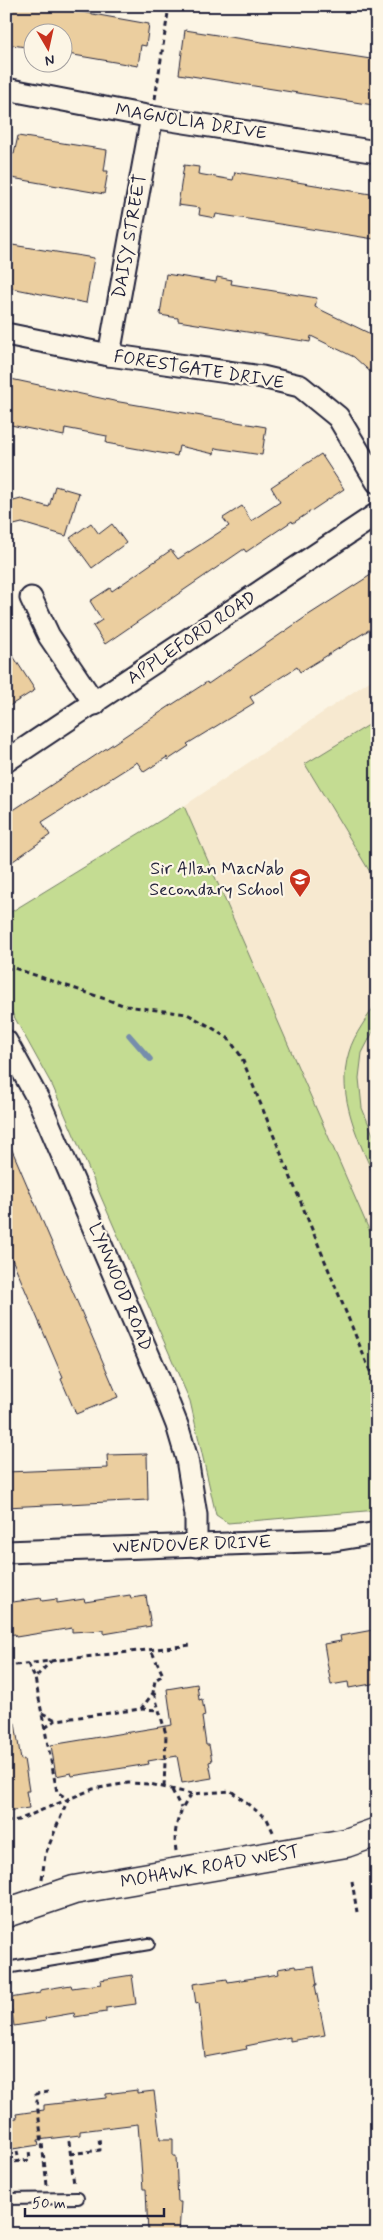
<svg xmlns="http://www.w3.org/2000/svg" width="383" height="2240" font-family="Mynerve,sans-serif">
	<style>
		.built { fill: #f7e9d0 }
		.green { fill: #c4dc92; stroke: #737f66 }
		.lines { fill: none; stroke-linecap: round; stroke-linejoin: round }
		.stream { stroke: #768dac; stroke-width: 5.5 }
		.building { fill: #ebce9f; stroke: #22223b }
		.service-casing { stroke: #22223b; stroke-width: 14 }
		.minor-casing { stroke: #22223b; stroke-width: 25 }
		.secondary-casing { stroke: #22223b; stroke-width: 31 }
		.path { stroke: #22223b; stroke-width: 3; stroke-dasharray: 5 4; stroke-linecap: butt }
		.service { stroke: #fcf5e5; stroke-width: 10 }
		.minor { stroke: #fcf5e5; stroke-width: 21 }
		.secondary { stroke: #fcf5e5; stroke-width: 28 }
		.labels { text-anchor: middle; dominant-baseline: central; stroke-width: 4.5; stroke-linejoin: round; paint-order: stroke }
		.street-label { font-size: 18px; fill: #22223b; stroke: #fcf5e5 }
		.poi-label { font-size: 18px; fill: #22223b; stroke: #fcf5e5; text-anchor: end }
	</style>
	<rect width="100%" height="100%" fill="#fcf5e5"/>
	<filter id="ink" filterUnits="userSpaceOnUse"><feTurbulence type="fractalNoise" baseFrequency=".02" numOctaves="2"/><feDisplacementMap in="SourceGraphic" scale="10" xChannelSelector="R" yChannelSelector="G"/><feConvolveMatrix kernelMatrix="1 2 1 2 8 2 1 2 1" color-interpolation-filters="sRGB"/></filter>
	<g filter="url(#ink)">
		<polygon class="built" points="377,676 377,1253 184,806"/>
		<g class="green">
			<polygon points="377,720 377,875 373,877 305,764"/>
			<polygon points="184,806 377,1248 377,1510 228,1523 216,1515 190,1401 53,1087 6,1002 6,915"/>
			<path d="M377 1002V1024L362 1053 359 1078 362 1108 377 1144V1183C360 1142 335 1097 349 1052 354 1034 368 1017 377 1002Z"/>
		</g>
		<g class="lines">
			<polyline class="stream" points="129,1035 150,1059"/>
		</g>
		<g class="building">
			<polygon points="6,6 48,6 149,24 146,46 141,45 138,66 62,53 62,32 32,32 32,48 6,44"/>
			<polygon points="185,30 377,60 373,105 179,74"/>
			<polygon points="18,136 107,150 104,171 108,171 104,194 6,177 6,153 14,154"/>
			<polygon points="184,165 199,167 198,174 233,180 235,172 377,195 374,239 216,214 215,218 199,215 200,208 178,205"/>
			<polygon points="6,244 94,258 86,303 6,287"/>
			<polygon points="166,274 216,282 217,277 232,280 231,284 317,298 315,307 377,337 377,378 354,357 311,336 310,342 178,321 178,318 160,315"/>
			<polygon points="6,378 114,401 266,427 262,455 215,448 214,454 179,446 177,456 106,443 107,436 65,428 64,436 6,424"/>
			<polygon points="321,454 344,489 293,523 292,521 246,552 244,549 105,644 93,626 102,620 90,601 110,588 112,591 171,550 178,559 229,526 223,518 242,506 251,521 280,502 271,487"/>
			<polygon points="55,486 79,493 66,536 22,523 6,527 6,503 21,499 49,507"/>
			<polygon points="91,523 99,534 112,524 126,543 92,568 70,538"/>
			<polygon points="377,571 377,625 300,672 297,667 250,697 254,703 187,744 189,746 168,760 167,757 144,772 137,762 42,822 50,835 6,866 6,815 173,704 207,682 208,684 310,614"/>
			<polygon points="6,645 35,690 6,708"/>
			<polygon points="6,1136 118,1397 76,1414 61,1379 63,1378 6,1245"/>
			<polygon points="147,1454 148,1500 6,1507 6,1472 108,1468 107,1455"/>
			<polygon points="130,1595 131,1598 146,1596 151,1626 104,1634 104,1630 72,1632 72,1628 16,1637 15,1634 6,1635 6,1603 41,1598 42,1601 57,1599 57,1603 84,1599 85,1602"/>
			<polygon points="373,1630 374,1635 377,1635 377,1683 349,1688 348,1682 331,1685 324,1644 341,1641 340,1636"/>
			<polygon points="197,1684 199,1700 202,1699 205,1716 202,1717 206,1745 209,1745 212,1761 209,1762 212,1778 182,1783 177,1756 148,1761 149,1764 72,1776 71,1773 56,1776 51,1745 172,1725 167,1689"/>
			<polygon points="6,1723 15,1723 21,1760 24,1759 29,1791 26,1791 29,1808 6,1811"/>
			<polygon points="295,1966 296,1968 314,1966 317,1985 315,1985 325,2035 290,2041 290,2037 246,2046 247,2049 205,2057 199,2003 196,2004 193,1984 227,1979 228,1982 279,1974 278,1969"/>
			<polygon points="132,1975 136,2004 106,2008 106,2012 75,2017 74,2013 45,2018 46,2021 14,2026 10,1998 40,1993 40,1990 71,1985 72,1988 101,1984 100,1980"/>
			<polygon points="137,2090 137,2093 154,2091 160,2139 173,2139 173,2156 176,2156 178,2202 181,2202 179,2234 148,2234 146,2189 143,2189 138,2124 80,2131 80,2135 38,2140 39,2145 6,2150 6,2119 17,2118 16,2114 44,2110 44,2105 106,2098 106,2094"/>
		</g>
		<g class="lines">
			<g class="service-casing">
				<g id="service">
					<polyline points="6,1968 149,1944"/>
					<polyline points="6,2199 78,2198"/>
				</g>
			</g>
			<g class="minor-casing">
				<g id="minor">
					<polyline points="6,89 152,117 377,152"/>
					<polyline points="6,334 109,355 262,377 300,386 338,417 377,482"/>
					<polyline points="109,355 152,117"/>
					<polyline points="31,598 49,636 95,704"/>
					<polyline points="6,761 377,514"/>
					<polyline points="6,1041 39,1101 158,1377 177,1425 187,1459 196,1515 196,1546"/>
					<polyline points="6,1552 334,1540 377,1533"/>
				</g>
			</g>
			<g class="secondary-casing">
				<polyline id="secondary" points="6,1913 74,1890 346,1843 377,1832"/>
			</g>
			<g class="path">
				<polyline points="155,99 169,6"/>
				<polyline points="6,969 14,968 126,1006 187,1014 211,1027 228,1038 241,1056 377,1388"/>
				<polyline points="28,1664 35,1678"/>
				<polyline points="6,1666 191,1645"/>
				<polyline points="154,1693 166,1734 164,1788"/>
				<polyline points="141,1709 158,1710"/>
				<polyline points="42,1713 56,1720"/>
				<polyline points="45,1728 56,1720 141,1709 153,1693 155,1680 163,1675 151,1650"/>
				<polyline points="172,1790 181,1808"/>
				<polyline points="6,1822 18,1820 93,1789 128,1783 150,1784 192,1794 231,1791 267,1819 274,1834"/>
				<path d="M176 1851C173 1829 178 1812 192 1794"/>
				<polyline points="42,1879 45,1855 68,1799 57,1792 35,1678 51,1661"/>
				<polyline points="352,1881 357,1912"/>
				<polyline points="69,2141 74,2185"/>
				<polyline points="17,2151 19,2162"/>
				<polyline points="70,2154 100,2150 99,2136"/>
				<polyline points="6,2163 30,2160 29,2150"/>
				<polyline points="47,2185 36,2094 48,2092"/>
			</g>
			<use href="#service" class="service"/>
			<use href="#minor" class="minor"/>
			<use href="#secondary" class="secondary"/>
		</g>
	</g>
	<defs>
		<g id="school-pin" transform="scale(1.125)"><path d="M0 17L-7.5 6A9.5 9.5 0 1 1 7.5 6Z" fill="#c8321e" stroke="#fcf5e5"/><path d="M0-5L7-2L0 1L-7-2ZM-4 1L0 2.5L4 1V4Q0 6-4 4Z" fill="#fff"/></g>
	</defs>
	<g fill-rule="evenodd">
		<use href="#school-pin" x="300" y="879"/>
	</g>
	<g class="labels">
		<g class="street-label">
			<text transform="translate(191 122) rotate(9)">MAGNOLIA DRIVE</text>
			<text transform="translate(130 236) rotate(-80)">DAISY STREET</text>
			<text transform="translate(199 370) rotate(9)">FORESTGATE DRIVE</text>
			<text transform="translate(192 638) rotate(-34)">APPLEFORD ROAD</text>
			<text transform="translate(120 1287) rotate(67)">LYNWOOD ROAD</text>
			<text transform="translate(192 1545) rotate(-2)">WENDOVER DRIVE</text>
			<text transform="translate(210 1867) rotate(-10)">MOHAWK ROAD WEST</text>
		</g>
		<g class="poi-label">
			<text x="284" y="869">Sir Allan MacNab<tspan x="284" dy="21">Secondary School</tspan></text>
		</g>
	</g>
	<rect width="383" height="2240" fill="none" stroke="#fcf5e5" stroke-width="25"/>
	<rect x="12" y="12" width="358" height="2215" fill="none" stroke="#22223b" stroke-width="2" filter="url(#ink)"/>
	<g transform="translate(48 48) rotate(171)"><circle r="24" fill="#fcf5e5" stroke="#a5a1a1"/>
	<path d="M0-4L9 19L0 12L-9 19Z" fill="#c8321e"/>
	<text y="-8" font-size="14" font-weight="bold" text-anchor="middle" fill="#22223b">N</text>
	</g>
	<path d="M25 2208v8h139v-8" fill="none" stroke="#22223b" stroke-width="2.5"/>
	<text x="32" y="2208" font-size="15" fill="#22223b" stroke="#fcf5e5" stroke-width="4" paint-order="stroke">50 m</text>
</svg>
